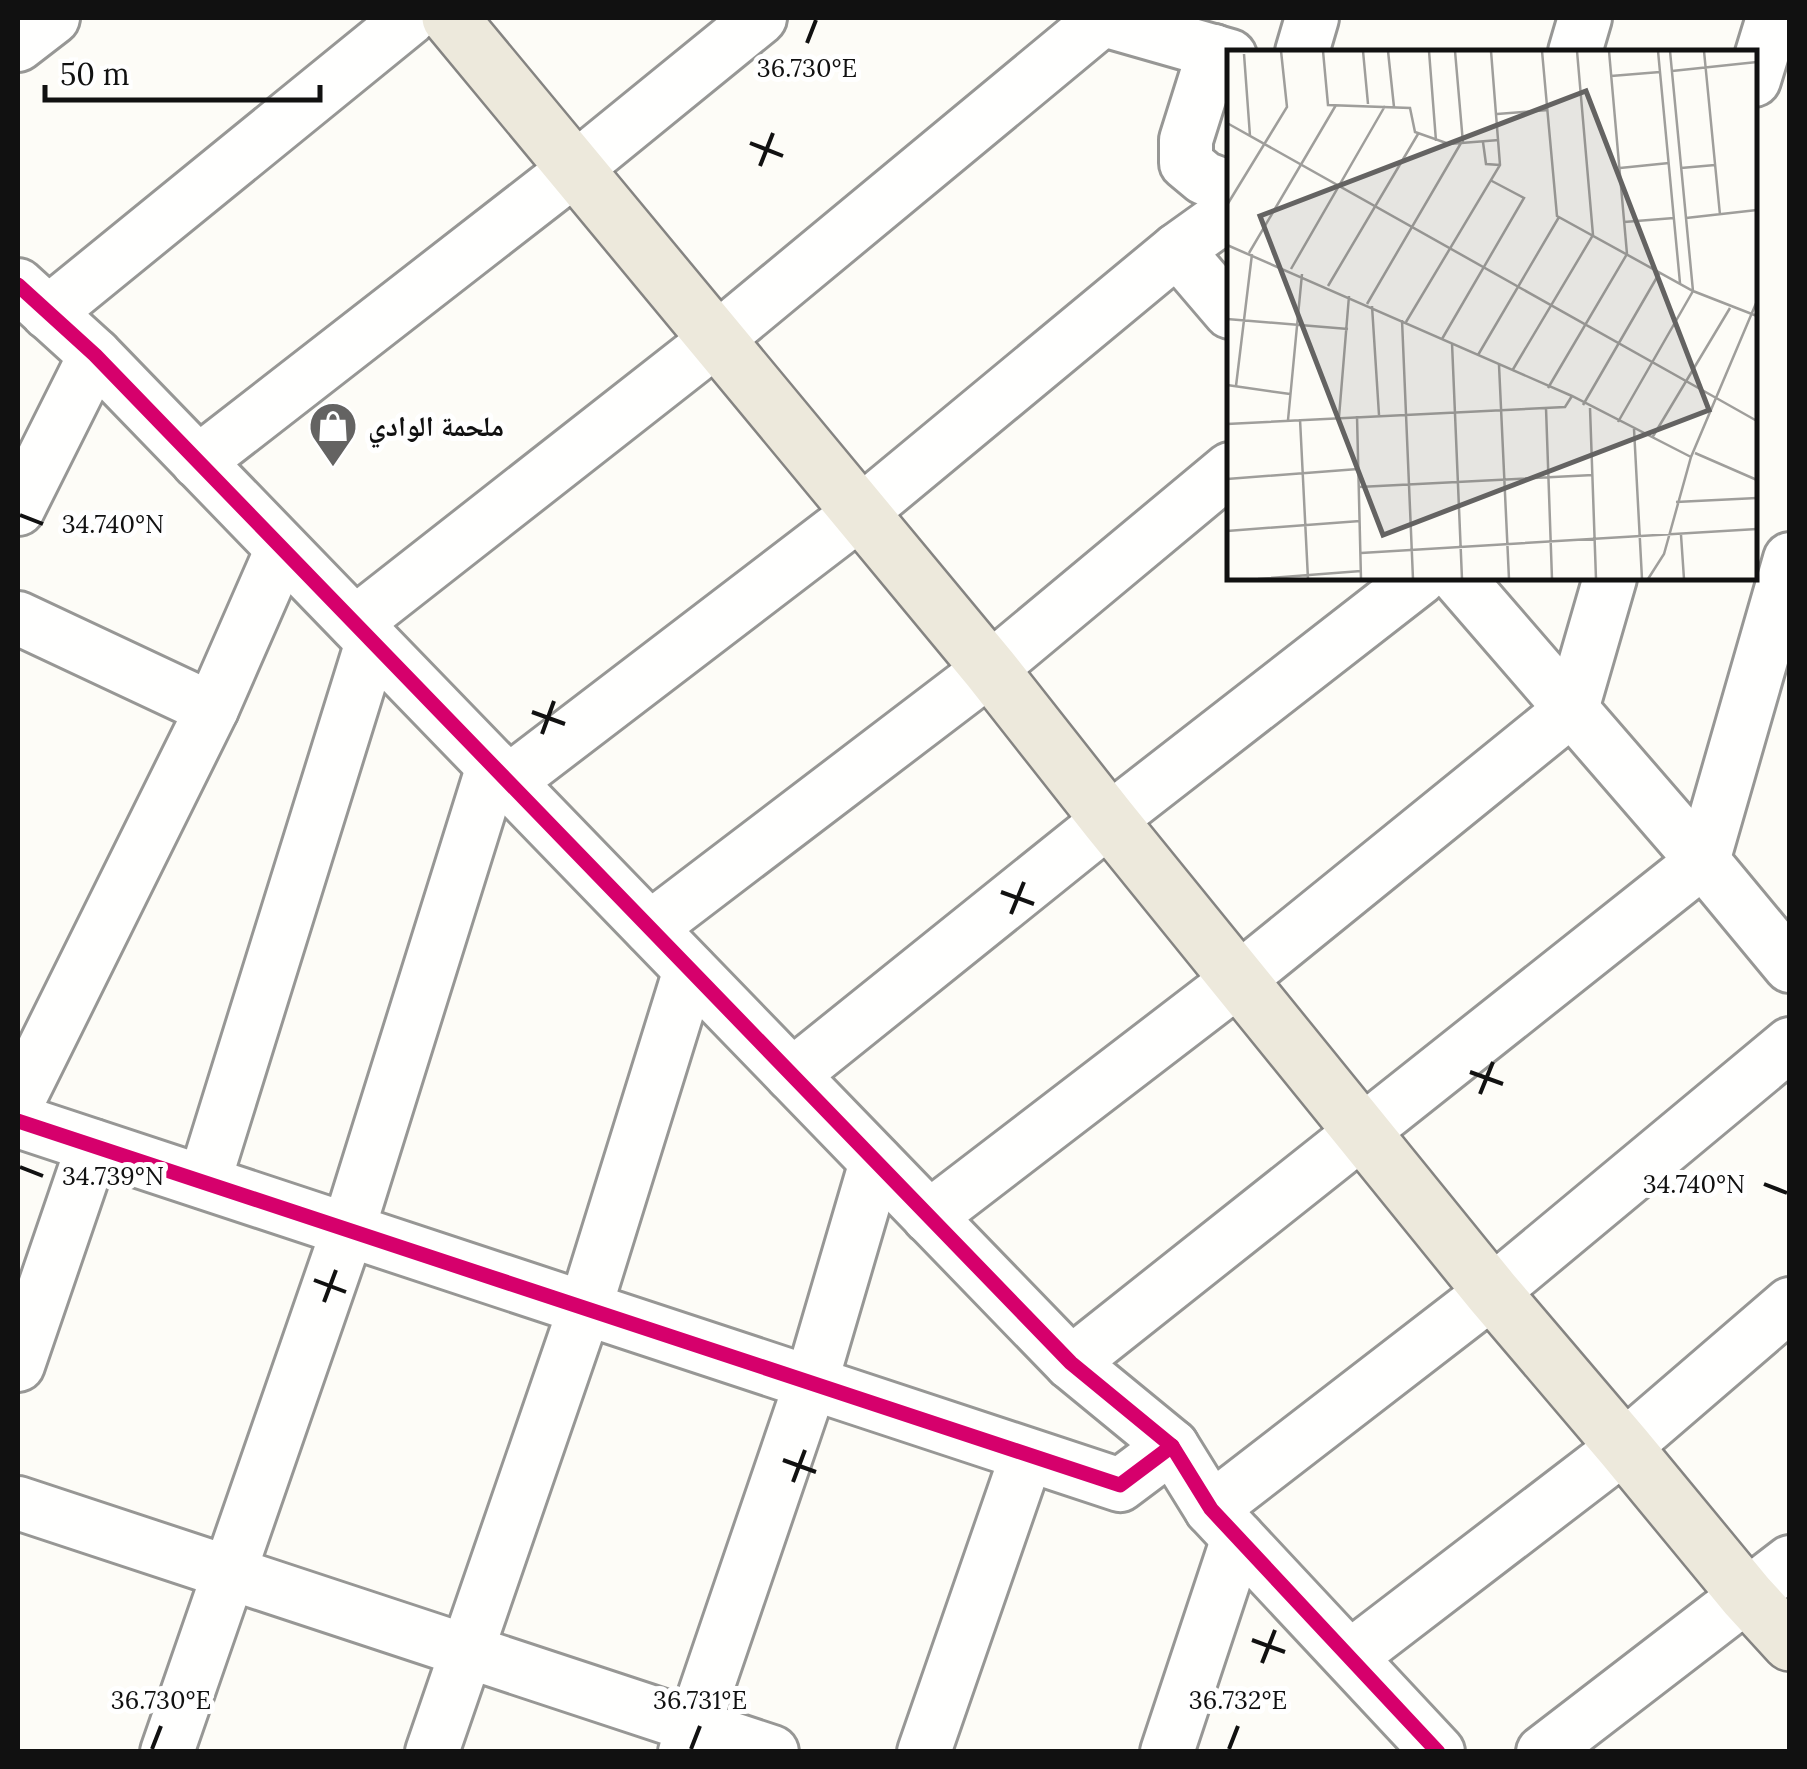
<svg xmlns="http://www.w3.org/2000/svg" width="1807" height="1769" font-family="Lora,'Noto Naskh Arabic',serif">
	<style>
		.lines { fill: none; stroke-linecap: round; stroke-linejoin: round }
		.minor-casing { stroke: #979795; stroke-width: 58 }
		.major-casing { stroke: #858482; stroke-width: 60 }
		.minor { stroke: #fffffe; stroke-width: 52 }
		.major { stroke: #ede9dc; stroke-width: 55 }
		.cycleway-casing { stroke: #fff; stroke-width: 21 }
		.cycleway { stroke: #d6006c; stroke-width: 15 }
		.ticks { fill: none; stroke: #111; stroke-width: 4 }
		.labels { text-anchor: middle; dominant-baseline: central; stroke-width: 10; stroke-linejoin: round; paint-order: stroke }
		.poi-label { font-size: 28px; font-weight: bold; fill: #111; stroke: #fff; text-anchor: start }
		.inset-road { fill: none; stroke: #9f9e9b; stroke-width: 2.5 }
		.view { fill: #646362; fill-opacity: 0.15; stroke: #646362; stroke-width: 5 }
		.inset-edge { fill: none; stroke: #111; stroke-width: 5 }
		.ticks-label { font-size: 25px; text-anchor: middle; fill: #111; stroke: #fff; stroke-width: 10; stroke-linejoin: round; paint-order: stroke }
	</style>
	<rect width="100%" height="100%" fill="#fdfcf7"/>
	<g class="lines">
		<g class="minor-casing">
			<g id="minor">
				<polyline points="1097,18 1230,56"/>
				<polyline points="18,45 53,18"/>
				<polyline points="1214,51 1186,140 1186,163 1204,178 1230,188"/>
				<polyline points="1302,52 1312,18"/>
				<polyline points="1575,52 1585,18"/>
				<polyline points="1754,80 1773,18"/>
				<polyline points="1177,250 1230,312"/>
				<polyline points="18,285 95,355 1071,1363 1172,1446 1211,1509 1438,1752"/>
				<polyline points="48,313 410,18"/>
				<polyline points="198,462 576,168 760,18"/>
				<polyline points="18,509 95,355"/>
				<polyline points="1458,578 1703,861 1790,966"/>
				<polyline points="18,618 212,709"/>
				<polyline points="355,623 717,339 1103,19"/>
				<polyline points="508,782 861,512 1177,250 1230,212"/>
				<polyline points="650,928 990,669 1230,469"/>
				<polyline points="792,1075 1109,820 1420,578"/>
				<polyline points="18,1101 212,709 282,549"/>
				<polyline points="18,1121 1120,1485 1172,1446"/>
				<polyline points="204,1182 372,642"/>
				<polyline points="929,1217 1238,980 1572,709 1610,578"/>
				<polyline points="1071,1363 1703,861 1790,559"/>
				<polyline points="18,1365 93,1146"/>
				<polyline points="18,1503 772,1752"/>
				<polyline points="1211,1509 1492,1292 1790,1044"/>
				<polyline points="1350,1657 1624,1447 1790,1304"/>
				<polyline points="167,1752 348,1230 493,766"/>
				<polyline points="432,1752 585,1308 690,970"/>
				<polyline points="685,1752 811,1383 876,1162"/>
				<polyline points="924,1752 1027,1455"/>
				<polyline points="1167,1752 1238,1538"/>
				<polyline points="1543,1752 1790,1562"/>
			</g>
		</g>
		<g class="major-casing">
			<polyline id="major" points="450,18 990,669 1109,820 1492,1292 1624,1447 1747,1596 1790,1643"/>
		</g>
		<use href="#minor" class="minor"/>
		<use href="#major" class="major"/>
		<g class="cycleway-casing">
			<g id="cycleway">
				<polyline points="18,285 95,355 1071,1363 1172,1446 1211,1509 1438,1752"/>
				<polyline points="18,1121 1120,1485 1172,1446"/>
			</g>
		</g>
		<use href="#cycleway" class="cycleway"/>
	</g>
	<path class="ticks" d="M807 43 816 20M750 143 783 156M760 166 773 133M20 515 43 524M532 712 565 724M542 734 554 701M1001 892 1034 904M1011 914 1024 882M1470 1072 1503 1084M1480 1094 1493 1062M20 1167 43 1176M1764 1184 1787 1193M314 1280 346 1292M324 1302 336 1270M783 1460 816 1472M793 1482 805 1450M1252 1640 1285 1652M1262 1663 1275 1630M152 1749 161 1726M691 1749 700 1726M1229 1749 1238 1726"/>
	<defs>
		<g id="shop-pin" transform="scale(2.5)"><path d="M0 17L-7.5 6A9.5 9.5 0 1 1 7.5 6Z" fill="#646362" stroke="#fff"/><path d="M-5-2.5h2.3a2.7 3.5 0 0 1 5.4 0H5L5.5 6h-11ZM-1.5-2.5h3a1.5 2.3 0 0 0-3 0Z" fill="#fff"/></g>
	</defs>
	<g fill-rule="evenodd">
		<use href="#shop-pin" x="333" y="426"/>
	</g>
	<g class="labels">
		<g class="poi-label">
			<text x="368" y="426">ملحمة الوادي</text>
		</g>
	</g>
	<g transform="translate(1227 50)">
		<rect width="530" height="530" fill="#fdfcf7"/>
		<path class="inset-road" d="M96 1 101 55 183 58 188 82 222 94 272 90M136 1 141 54M161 1 167 57M202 1 209 91M228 1 236 93M315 1 330 166 466 241 530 266M431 1 453 233M477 1 493 165M17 4 23 86M445 21 530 12M384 26 433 22M270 64 321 60M0 73 491 349M256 92 259 114 273 115M393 118 442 113M454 118 488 115M0 155 60 57 54 1M459 168 530 160M397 172 447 168M0 195 345 346 464 407M22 203 109 55M64 219 158 56M101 236 191 84M140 254 234 93M145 256 152 365M0 269 121 279M175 270 186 529M179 272 273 115 264 1M215 289 297 148 263 130M225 293 235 529M251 305 332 167M272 315 282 529M285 321 366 185 350 1M0 335 63 344M9 336 25 204M321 338 400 204 382 1M491 349 530 371M356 355 433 222M319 358 325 529M363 358 369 529M130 366 134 529M112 367 122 246M73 369 81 529M61 370 75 224M391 372 466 241 443 1M0 374 338 357 345 346M407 379 415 529M425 388 503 258M468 403 530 430M0 429 131 419M132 437 366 425M449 452 530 448M0 468 1 529M0 481 133 471M454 485 457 529M134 503 530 479M31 529 134 521M421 529 437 504 464 407 530 251"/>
		<path class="view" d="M359 41 482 360 156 485 33 166Z"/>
		<rect width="530" height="530" class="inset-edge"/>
	</g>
	<g class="ticks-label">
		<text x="807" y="77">36.730°E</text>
		<text x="113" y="533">34.740°N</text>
		<text x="113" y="1185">34.739°N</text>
		<text x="1694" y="1193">34.740°N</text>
		<text x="161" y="1709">36.730°E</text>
		<text x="700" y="1709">36.731°E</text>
		<text x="1238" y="1709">36.732°E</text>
	</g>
	<rect width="1807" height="1769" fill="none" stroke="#111111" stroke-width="40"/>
	<path d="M45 85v15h275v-15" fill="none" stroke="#111111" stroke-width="5"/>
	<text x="60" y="85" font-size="30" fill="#111111" stroke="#ffffff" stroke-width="8" paint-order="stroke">50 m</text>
</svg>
